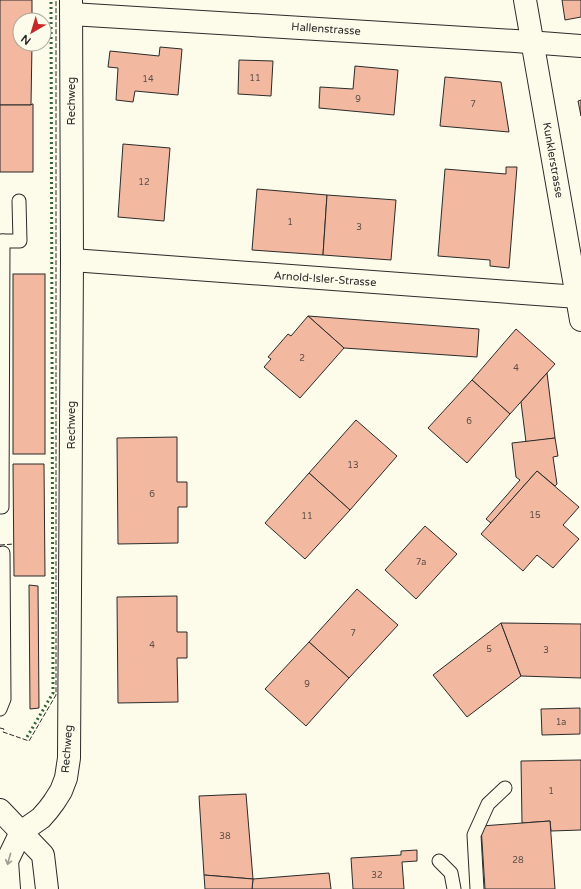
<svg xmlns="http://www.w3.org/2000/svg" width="581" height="889" font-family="'Varela Round',sans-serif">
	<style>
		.building { fill: #f2b8a0; stroke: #2b2b2b }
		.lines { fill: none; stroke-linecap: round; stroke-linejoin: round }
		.service-casing { stroke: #2b2b2b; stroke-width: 15 }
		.minor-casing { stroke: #2b2b2b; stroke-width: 24 }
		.service { stroke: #fdfbea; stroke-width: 13 }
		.minor { stroke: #fdfbea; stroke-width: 22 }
		.hedge { stroke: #34623c; stroke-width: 3; stroke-dasharray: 2 3; stroke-linecap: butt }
		.fence { stroke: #2b2b2b; stroke-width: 1; stroke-dasharray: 5 2; stroke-linecap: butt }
		.oneway { stroke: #9e9d94 }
		.labels { text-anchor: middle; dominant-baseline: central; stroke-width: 3; stroke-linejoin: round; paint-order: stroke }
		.number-label { font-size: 9px; fill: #5d4e48 }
		.street-label { font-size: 11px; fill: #2b2b2b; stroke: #fdfbea }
	</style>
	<rect width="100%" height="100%" fill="#fdfbea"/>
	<g class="building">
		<polygon points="0,0 32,0 32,20 20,20 20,44 32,44 31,105 0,105"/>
		<polygon points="562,0 581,0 581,17 565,20"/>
		<polygon points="160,47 182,49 178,95 135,91 133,102 116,100 118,68 108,67 110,51 159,56"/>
		<polygon points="239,60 273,61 271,96 238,94"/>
		<polygon points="355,66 398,70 394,115 319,108 320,87 353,89"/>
		<polygon points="445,77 501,82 509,132 440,126"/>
		<polygon points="581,100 581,116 578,101"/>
		<polygon points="32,104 33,104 33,172 0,172 0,105 31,105"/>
		<polygon points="123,144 170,148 164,221 118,217"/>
		<polygon points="506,167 517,167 509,268 490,266 490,260 438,256 445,169 506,174"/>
		<polygon points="257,189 327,195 323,255 252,250"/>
		<polygon points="327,195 396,200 391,260 323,255"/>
		<rect x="13" y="274" width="32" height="180"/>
		<polygon points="308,316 479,329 477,357 344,348"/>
		<polygon points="308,316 344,348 300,398 264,367 271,359 268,357 288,334 291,336"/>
		<polygon points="516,329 555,364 510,414 472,380"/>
		<polygon points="547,373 555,438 526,442 521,402"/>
		<polygon points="472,380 510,414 467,463 428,428"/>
		<polygon points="356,420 397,456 350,510 309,473"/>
		<polygon points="177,437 177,482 187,482 187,507 178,507 178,543 118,544 117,438"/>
		<polygon points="555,438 558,456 553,457 557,484 555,486 537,471 491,523 486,519 520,480 516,477 512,443"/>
		<polygon points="13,464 44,464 45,576 14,576"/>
		<polygon points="537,471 579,507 563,525 579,539 553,568 537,555 523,571 481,534"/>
		<polygon points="309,473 350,510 305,559 265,523"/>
		<polygon points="425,526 457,554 416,599 385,570"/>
		<polygon points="29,585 38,586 39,708 30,709"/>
		<polygon points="357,589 398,625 349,678 309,642"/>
		<polygon points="177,596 177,632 187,632 187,658 177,658 178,702 118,703 117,597"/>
		<polygon points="501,623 521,676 467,717 433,675"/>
		<polygon points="501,623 581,624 581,678 521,676"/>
		<polygon points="309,642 349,678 306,726 265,689"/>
		<polygon points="580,708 580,734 542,735 541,709"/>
		<polygon points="581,760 581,830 551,831 550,821 522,823 521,761"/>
		<polygon points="246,794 253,879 204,875 199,796"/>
		<polygon points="550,821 555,889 485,889 481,826"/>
		<polygon points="417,850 417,861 402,862 404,889 353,889 351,858 401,855 401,851"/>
		<polygon points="329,873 331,889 252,889 253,879"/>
		<polygon points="204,875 253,879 252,889 205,889"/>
	</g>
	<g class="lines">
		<g class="service-casing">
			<g id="service">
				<polyline points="0,241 20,241 19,201"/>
				<polyline points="0,507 2,507 3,241"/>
				<polyline points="0,709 4,699 3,553"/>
				<polyline points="439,861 451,873 454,889"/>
				<polyline points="477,889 474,835 488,804 505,788"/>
			</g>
		</g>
		<g class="minor-casing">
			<g id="minor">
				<polyline points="525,0 581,320"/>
				<polyline points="71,14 515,41 581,46"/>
				<polyline points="72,260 578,297"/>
				<polyline points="0,810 43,855 47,889"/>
				<polyline points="9,889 7,861 21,832 41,818 48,810 54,802 61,791 66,778 69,758 72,260 71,0"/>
			</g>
		</g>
		<use href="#service" class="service"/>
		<use href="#minor" class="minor"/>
		<polyline class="hedge" points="27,737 53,693 51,0"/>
		<g class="fence">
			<polyline points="0,545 14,544"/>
			<polyline points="0,728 4,729 3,732 29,741 56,695 56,0"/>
		</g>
	</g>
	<defs><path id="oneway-shaft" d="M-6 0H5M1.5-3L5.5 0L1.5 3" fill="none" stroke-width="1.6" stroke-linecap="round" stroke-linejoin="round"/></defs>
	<use class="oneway" href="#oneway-shaft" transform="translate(9 859) rotate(105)"/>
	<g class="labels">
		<g class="number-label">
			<text x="255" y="78">11</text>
			<text x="148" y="79">14</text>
			<text x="358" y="99">9</text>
			<text x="473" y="104">7</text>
			<text x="144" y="182">12</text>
			<text x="290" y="222">1</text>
			<text x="359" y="227">3</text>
			<text x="302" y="358">2</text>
			<text x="516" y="368">4</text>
			<text x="469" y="421">6</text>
			<text x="353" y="465">13</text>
			<text x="152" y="494">6</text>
			<text x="535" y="515">15</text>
			<text x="307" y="516">11</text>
			<text x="421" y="562">7a</text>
			<text x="353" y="633">7</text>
			<text x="152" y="645">4</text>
			<text x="489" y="649">5</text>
			<text x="546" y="650">3</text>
			<text x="307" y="684">9</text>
			<text x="561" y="722">1a</text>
			<text x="551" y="791">1</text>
			<text x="225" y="836">38</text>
			<text x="518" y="860">28</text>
			<text x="377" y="875">32</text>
		</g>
		<g class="street-label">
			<text transform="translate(326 29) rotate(4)">Hallenstrasse</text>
			<text transform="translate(71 101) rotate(-90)">Rechweg</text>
			<text transform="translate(553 160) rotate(80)">Kunklerstrasse</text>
			<text transform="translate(325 279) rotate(4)">Arnold-Isler-Strasse</text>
			<text transform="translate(71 425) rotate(-90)">Rechweg</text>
			<text transform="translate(67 749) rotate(-86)">Rechweg</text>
		</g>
	</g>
	<g transform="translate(32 32) rotate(218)"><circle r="19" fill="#fdfbea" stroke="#a9a89e"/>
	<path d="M0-3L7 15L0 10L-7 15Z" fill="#c62828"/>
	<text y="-6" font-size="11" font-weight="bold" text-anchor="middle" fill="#2b2b2b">N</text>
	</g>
</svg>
